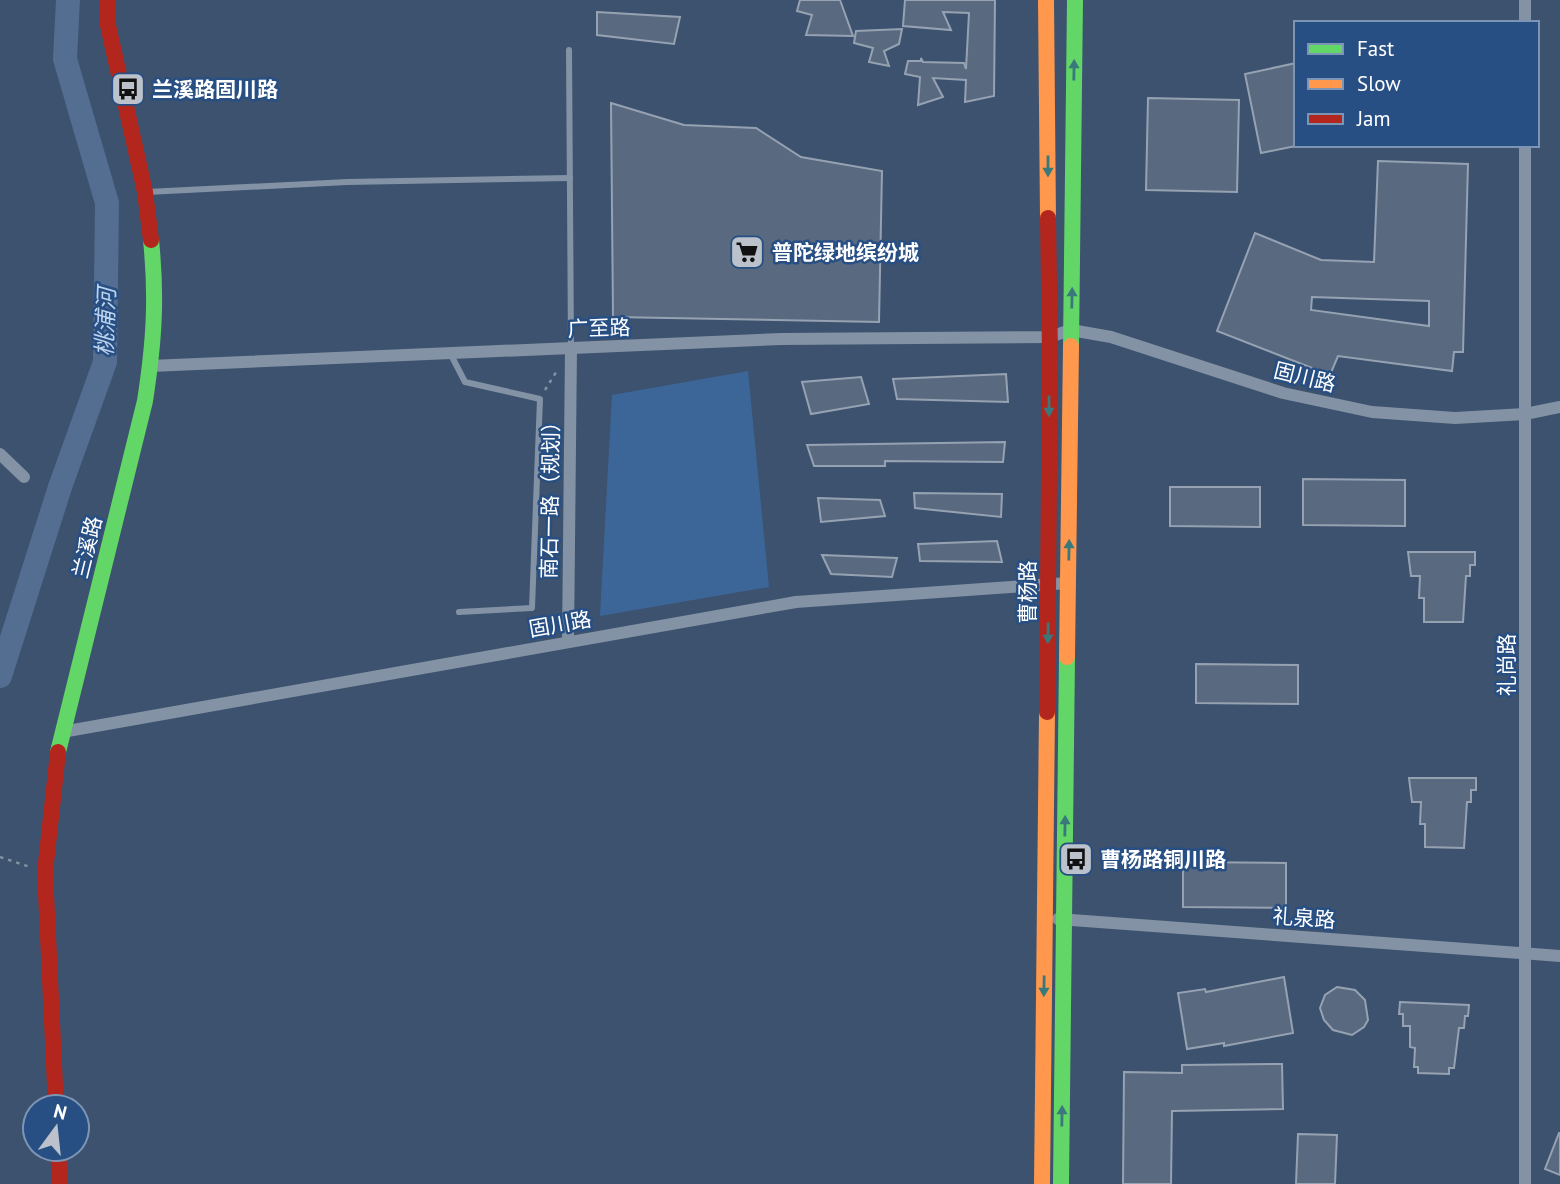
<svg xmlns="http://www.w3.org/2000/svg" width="1560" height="1184" font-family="'PT Sans','Noto Sans SC',sans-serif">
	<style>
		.green { fill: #3c6698 }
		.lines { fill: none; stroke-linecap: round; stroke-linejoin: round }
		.river { stroke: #536e91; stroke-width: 24 }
		.building { fill: #596a80; stroke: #96a2b2; stroke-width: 2; fill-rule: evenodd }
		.path { stroke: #8392a4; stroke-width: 2.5; stroke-dasharray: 3.5 5; stroke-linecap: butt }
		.lane { stroke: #8392a4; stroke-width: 6 }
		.street { stroke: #8392a4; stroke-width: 12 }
		.fast { stroke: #63d668; stroke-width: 16 }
		.slow { stroke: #ff974d; stroke-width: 16 }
		.jam { stroke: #b3261e; stroke-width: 16 }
		.oneway { fill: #39787b }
		.labels { text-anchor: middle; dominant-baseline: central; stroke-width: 5; stroke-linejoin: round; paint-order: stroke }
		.poi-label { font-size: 21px; font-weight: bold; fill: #fff; stroke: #274f83; text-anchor: start }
		.street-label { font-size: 21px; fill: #fff; stroke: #274f83 }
		.water-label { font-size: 23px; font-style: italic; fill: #bcd3ee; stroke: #274f83 }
	</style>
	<rect width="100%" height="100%" fill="#3c526e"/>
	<polygon class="green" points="748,371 769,587 600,616 612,395"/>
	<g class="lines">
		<polyline class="river" points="0,676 60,487 105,362 107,203 65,59 68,0"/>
	</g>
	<g class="building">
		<polygon points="800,0 840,0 853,36 806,35 812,15 797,11"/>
		<polygon points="905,0 995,0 994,96 965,102 966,80 933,78 943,97 918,105 920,77 905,74 908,61 921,61 921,58 923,62 964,63 966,69 969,13 943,12 951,30 903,26"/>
		<polygon points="597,12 680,17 674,44 597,35"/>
		<polygon points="902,29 899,44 884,51 889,66 869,62 873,48 854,43 856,31"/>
		<polygon points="1296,63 1296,146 1261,153 1245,74"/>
		<polygon points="1148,98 1239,100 1237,192 1146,190"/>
		<polygon points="611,103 684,125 756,128 801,157 882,171 879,322 613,317"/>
		<path d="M1378 161 1468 164 1463 352H1454L1452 371 1338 356 1330 375 1217 331 1255 233 1321 260 1374 262ZM1312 297 1429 301V326L1311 310Z"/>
		<polygon points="1006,374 1008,402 897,399 893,379"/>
		<polygon points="861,377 869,404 811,414 802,382"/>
		<polygon points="1005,442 1003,462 885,461 885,466 814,466 807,445"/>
		<polygon points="1303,479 1405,480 1405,526 1303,525"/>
		<polygon points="1170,487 1260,487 1260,527 1170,526"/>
		<polygon points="914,493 1002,494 1001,517 915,508"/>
		<polygon points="818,498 880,500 885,516 821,522"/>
		<polygon points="997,541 1002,562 920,561 918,544"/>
		<polygon points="1408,552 1475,552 1475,565 1470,565 1470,576 1466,576 1463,622 1424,622 1424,598 1419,598 1420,576 1411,576"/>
		<polygon points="822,555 897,558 892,577 831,574"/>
		<polygon points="1196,664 1298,665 1298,704 1196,703"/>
		<polygon points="1409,778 1476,778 1476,790 1471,790 1471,802 1467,802 1464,848 1425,847 1425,824 1420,824 1421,802 1412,802"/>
		<polygon points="1183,862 1286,863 1286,908 1183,907"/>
		<polygon points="1284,977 1293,1033 1224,1046 1224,1043 1187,1049 1178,993 1205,989 1206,992"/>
		<polygon points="1337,987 1355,990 1365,1000 1368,1020 1364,1027 1352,1035 1333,1030 1324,1020 1320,1008 1325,995"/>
		<polygon points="1400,1002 1469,1005 1468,1016 1465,1016 1464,1028 1459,1028 1454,1068 1449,1068 1449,1074 1418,1073 1418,1067 1414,1067 1415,1048 1410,1047 1410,1026 1403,1026 1403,1014 1399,1014"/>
		<polygon points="1282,1064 1283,1109 1172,1111 1171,1184 1123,1184 1124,1072 1182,1073 1182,1065"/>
		<polygon points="1559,1133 1560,1133 1560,1175 1545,1169"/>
		<polygon points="1298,1134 1337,1135 1335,1184 1296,1184"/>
	</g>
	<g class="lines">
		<g class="path">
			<polyline points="545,390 558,369"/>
			<polyline points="0,857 30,867"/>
		</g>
		<g class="lane">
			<polyline points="569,50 571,348"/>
			<polyline points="147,192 347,182 570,178"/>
			<polyline points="450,353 465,382 540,399 532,608 459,612"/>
		</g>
		<g class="street">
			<polyline points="1525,23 1525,0"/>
			<polyline points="1525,145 1525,1184"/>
			<polyline points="150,366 781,339 1049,337 1071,330 1111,337 1283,393 1372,412 1455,418 1525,414 1560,407"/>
			<polyline points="0,454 24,477"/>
			<polyline points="568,642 571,348"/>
			<polyline points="62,732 796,602 1068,583"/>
			<polyline points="1058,919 1560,956"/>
		</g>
		<g class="fast">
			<polyline points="1071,346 1075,0"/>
			<path d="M58 752 145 401C154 342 157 299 151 240"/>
			<polyline points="1061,1184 1067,657"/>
		</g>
		<g class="slow">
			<polyline points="1046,0 1048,218"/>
			<polyline points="1067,657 1071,346"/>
			<polyline points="1042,1184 1047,712"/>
		</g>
		<g class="jam">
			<polyline points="107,0 107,21 145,192 151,240"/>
			<polyline points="1047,712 1050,355 1048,218"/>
			<polyline points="56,1107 45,872 58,752"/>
			<polyline points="58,1149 60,1184"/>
		</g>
	</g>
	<defs><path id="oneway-solid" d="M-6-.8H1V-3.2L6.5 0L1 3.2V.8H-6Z" transform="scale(1.75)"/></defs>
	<g class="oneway">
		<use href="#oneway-solid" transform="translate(1074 70) rotate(-89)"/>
		<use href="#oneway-solid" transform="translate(1048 166) rotate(90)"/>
		<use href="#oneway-solid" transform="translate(1072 298) rotate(-89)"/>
		<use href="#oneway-solid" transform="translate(1049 406) rotate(90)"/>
		<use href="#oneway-solid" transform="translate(1069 550) rotate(-89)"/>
		<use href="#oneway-solid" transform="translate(1048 633) rotate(91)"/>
		<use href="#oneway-solid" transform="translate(1065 826) rotate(-89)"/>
		<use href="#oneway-solid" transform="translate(1044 986) rotate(91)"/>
		<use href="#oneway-solid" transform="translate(1062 1116) rotate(-89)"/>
	</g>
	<defs>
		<g id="bus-square" transform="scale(1.75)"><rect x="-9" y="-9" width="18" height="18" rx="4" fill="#bbc2cc" stroke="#274f83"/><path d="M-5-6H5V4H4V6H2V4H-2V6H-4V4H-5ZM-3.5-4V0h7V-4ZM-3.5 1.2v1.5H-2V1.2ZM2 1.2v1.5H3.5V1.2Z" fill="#111"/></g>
		<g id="supermarket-square" transform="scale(1.75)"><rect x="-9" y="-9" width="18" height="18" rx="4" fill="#bbc2cc" stroke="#274f83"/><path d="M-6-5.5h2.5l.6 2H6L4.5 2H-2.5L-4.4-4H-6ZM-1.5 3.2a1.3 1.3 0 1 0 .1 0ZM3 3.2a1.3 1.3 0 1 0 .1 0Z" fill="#111"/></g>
	</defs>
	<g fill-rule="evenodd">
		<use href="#bus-square" x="128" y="89"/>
		<use href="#supermarket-square" x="747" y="252"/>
		<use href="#bus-square" x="1076" y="859"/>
	</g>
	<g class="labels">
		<g class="poi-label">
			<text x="152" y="89">兰溪路固川路</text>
			<text x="772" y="252">普陀绿地缤纷城</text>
			<text x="1100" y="859">曹杨路铜川路</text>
		</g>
		<g class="street-label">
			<text transform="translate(599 328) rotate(-2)">广至路</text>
			<text transform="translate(1305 377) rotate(14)">固川路</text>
			<text transform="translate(550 495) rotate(-89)">南石一路（规划）</text>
			<text transform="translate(87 547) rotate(-76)">兰溪路</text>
			<text transform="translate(1027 592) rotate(-90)">曹杨路</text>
			<text transform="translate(560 624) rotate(-10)">固川路</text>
			<text transform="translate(1506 665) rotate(-90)">礼尚路</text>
			<text transform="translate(1304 918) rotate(4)">礼泉路</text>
		</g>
		<g class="water-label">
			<text transform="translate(105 322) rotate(-88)">桃浦河</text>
		</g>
	</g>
	<rect x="1294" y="21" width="245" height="126" fill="#274f83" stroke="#7d95b5" stroke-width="2"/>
	<rect x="1308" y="44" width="35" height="10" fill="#63d668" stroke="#7d95b5" stroke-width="2"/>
	<text x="1357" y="56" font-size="21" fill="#ffffff">Fast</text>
	<rect x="1308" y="79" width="35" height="10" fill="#ff974d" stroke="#7d95b5" stroke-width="2"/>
	<text x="1357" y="91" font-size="21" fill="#ffffff">Slow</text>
	<rect x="1308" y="114" width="35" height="10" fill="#b3261e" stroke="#7d95b5" stroke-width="2"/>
	<text x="1357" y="126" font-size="21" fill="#ffffff">Jam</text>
	<g transform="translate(56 1128) rotate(15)"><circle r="33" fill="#274f83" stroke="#7d95b5" stroke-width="2"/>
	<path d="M0-5L12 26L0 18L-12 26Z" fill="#bbc2cc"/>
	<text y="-10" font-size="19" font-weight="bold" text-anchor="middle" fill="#ffffff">N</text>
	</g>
</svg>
